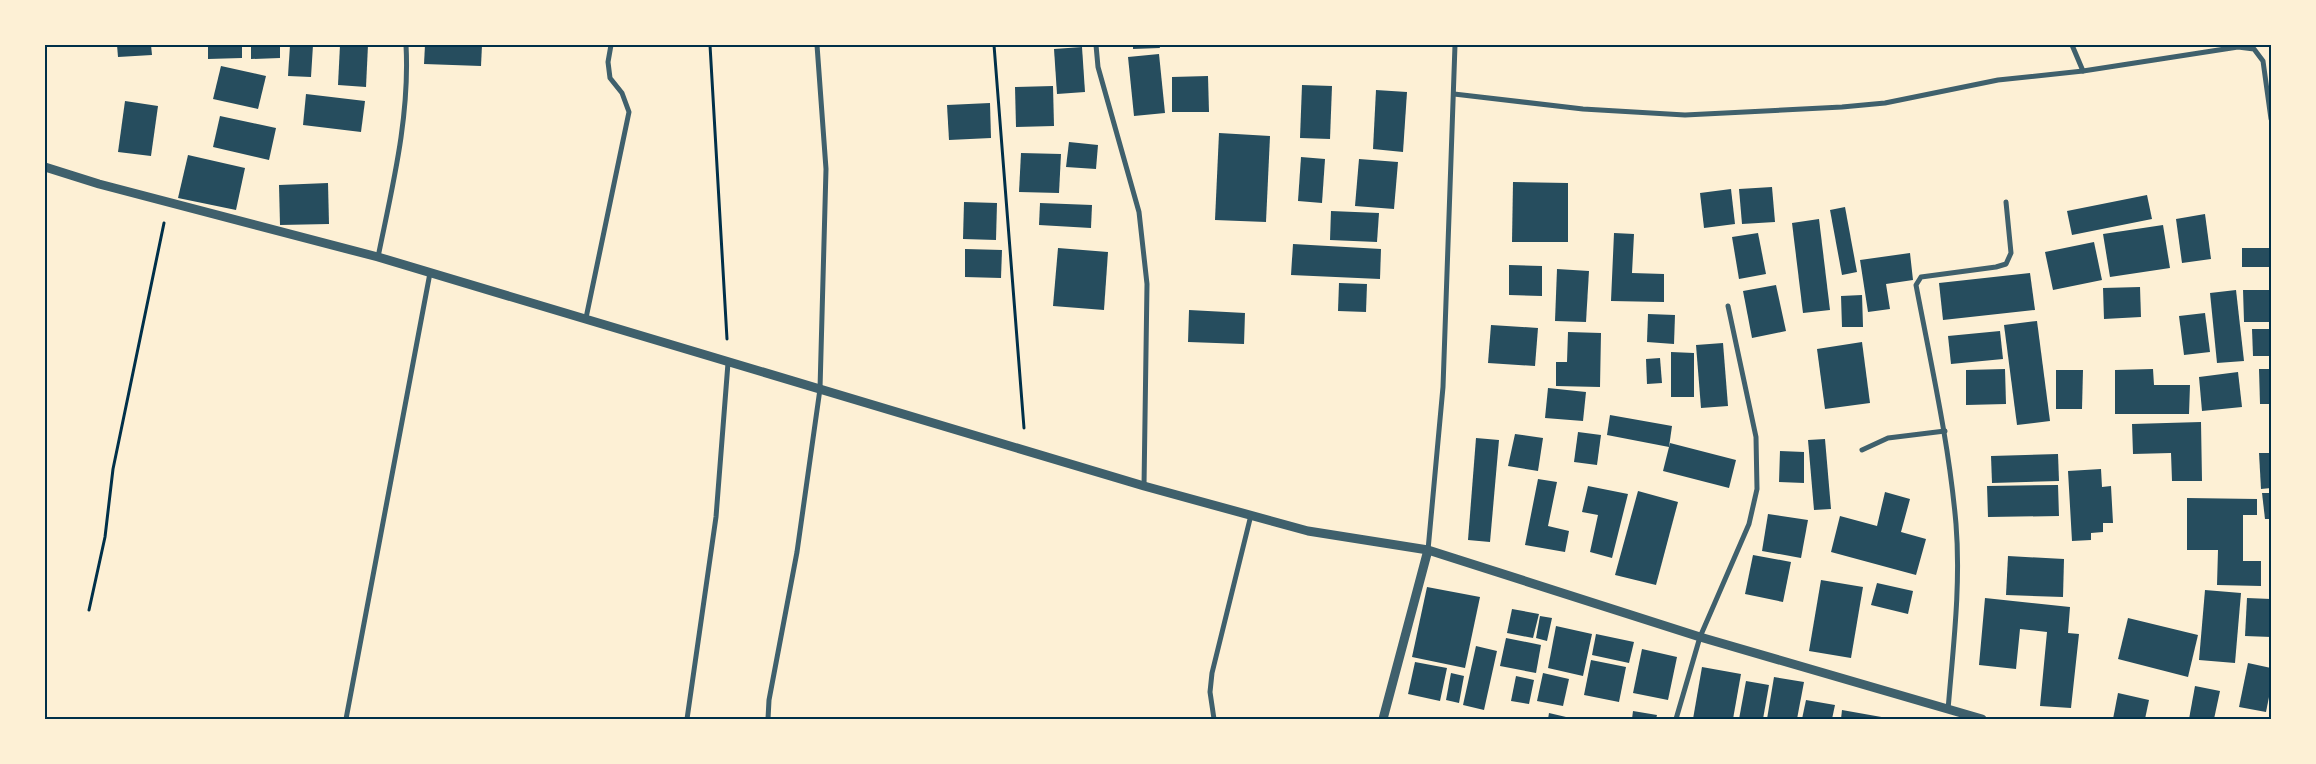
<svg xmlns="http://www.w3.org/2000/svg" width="2316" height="764" font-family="Quicksand,sans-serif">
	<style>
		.building { fill: #264d5e }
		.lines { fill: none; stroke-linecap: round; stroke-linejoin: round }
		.path { stroke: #003049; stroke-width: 3 }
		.minor { stroke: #3f606c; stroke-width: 5 }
		.tertiary { stroke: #3f606c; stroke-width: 9 }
		.neatline { fill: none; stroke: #003049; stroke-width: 2 }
	</style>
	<rect width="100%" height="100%" fill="#fdf0d5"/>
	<g class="building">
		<polygon points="117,45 151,45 152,55 118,57"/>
		<polygon points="208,45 242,45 242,58 208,59"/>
		<polygon points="251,45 280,45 280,58 251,59"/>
		<polygon points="290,45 313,45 311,77 288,76"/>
		<polygon points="340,45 368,45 366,87 338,85"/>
		<polygon points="425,45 482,45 481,66 424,64"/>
		<polygon points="1133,45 1159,45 1160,48 1133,49"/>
		<polygon points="1082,47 1085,92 1057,94 1054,49"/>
		<polygon points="1159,54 1165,113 1134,116 1128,57"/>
		<polygon points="221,66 266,76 258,109 213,99"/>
		<polygon points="1208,76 1209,112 1172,112 1172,77"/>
		<polygon points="1302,85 1332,86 1330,139 1300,138"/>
		<polygon points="1053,86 1054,126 1016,127 1015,87"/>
		<polygon points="1376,90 1407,92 1403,152 1373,149"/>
		<polygon points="306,94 365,101 361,132 303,125"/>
		<polygon points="125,101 158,106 151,156 118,152"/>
		<polygon points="990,103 991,138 949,140 947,105"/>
		<polygon points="220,116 276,128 269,160 213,147"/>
		<polygon points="1219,133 1270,136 1266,222 1215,220"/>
		<polygon points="1069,142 1098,145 1096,169 1066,167"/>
		<polygon points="1021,153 1061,154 1059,193 1019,192"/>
		<polygon points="188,155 245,168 236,210 178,198"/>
		<polygon points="1301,157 1325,159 1322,203 1298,201"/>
		<polygon points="1359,159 1398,162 1394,209 1355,206"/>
		<polygon points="1513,182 1568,183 1568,242 1512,242"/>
		<polygon points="328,183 329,224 280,225 279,185"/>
		<polygon points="1772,187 1775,222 1742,224 1739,189"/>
		<polygon points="1731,189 1735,224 1704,228 1700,193"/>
		<polygon points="2147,195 2152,219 2072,235 2067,211"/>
		<polygon points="964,202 997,203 996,240 963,239"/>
		<polygon points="1040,203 1092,205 1091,228 1039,225"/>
		<polygon points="1845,207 1857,272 1842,275 1830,210"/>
		<polygon points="1331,211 1379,213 1377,242 1330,240"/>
		<polygon points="2205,214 2211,259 2182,263 2176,219"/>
		<polygon points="1819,219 1830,310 1803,313 1792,223"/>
		<polygon points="2163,225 2170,268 2110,277 2103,234"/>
		<polygon points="1614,233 1634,234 1632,273 1664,274 1664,302 1611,301"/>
		<polygon points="1758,233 1766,274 1739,279 1732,237"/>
		<polygon points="2094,242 2102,280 2053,290 2045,252"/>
		<polygon points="1293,244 1381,249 1380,279 1291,275"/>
		<polygon points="1058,248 1108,252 1104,310 1053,306"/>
		<rect x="2242" y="248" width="29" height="19"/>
		<polygon points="965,249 1002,250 1001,278 965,277"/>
		<polygon points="1910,253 1913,280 1886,284 1890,309 1868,312 1860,260"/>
		<polygon points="1509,265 1542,266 1542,296 1509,295"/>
		<polygon points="1557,269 1589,271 1586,322 1555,321"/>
		<polygon points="2030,273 2035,310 1943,320 1939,283"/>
		<polygon points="1339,283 1367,284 1366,312 1338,311"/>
		<polygon points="1776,285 1786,331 1752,338 1743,291"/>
		<polygon points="2140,287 2141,317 2104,319 2103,288"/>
		<polygon points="2236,290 2244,361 2217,363 2210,293"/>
		<polygon points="2243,290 2271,290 2271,322 2244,322"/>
		<polygon points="1862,295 1863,327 1842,327 1841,296"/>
		<polygon points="1189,310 1245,313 1244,344 1188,342"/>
		<polygon points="2205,313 2210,352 2184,355 2179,316"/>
		<polygon points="1648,314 1675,315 1674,344 1647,342"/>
		<polygon points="2037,321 2050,421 2017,425 2004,325"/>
		<polygon points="1491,325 1538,328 1535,366 1488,363"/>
		<polygon points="2252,329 2271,329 2271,356 2253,356"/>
		<polygon points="2000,331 2003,359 1951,364 1948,336"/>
		<polygon points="1568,332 1601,333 1600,387 1556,386 1556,362 1567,362"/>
		<polygon points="1862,342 1870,403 1825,409 1817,349"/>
		<polygon points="1723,343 1728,406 1701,408 1696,345"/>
		<polygon points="1671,352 1694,353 1694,397 1671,397"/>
		<polygon points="1660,358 1662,383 1647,384 1646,359"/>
		<polygon points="2005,369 2006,404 1966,405 1966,370"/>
		<polygon points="2153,369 2154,385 2190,385 2189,414 2115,414 2115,370"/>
		<polygon points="2259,369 2271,369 2271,404 2260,404"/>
		<polygon points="2056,370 2083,370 2082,409 2056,409"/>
		<polygon points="2238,372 2242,407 2202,411 2199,377"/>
		<polygon points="1548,388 1586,392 1583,421 1545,418"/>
		<polygon points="1610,415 1672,426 1669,447 1607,435"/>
		<polygon points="2201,422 2202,481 2172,481 2171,453 2133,454 2132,424"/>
		<polygon points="1578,432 1601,435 1597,465 1574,462"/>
		<polygon points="1515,434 1543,438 1538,471 1508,466"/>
		<polygon points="1476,438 1499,440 1490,542 1468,540"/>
		<polygon points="1825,439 1831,509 1814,510 1808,440"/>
		<polygon points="1670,443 1736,460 1729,488 1663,471"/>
		<polygon points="1780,451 1804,452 1804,483 1779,482"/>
		<polygon points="2259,453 2271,453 2271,488 2261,489"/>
		<polygon points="2058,454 2059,481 1992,483 1991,456"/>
		<polygon points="2101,469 2102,487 2111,486 2113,523 2103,523 2103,532 2091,533 2091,540 2072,541 2068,471"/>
		<polygon points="1538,479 1557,482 1548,526 1569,531 1565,552 1525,545"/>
		<polygon points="2058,485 2059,516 1988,517 1987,486"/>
		<polygon points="1588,486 1628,494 1612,558 1590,552 1598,515 1582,512"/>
		<polygon points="1638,491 1678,502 1656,585 1615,575"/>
		<polygon points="1885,492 1910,499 1901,532 1926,539 1916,575 1831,552 1840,516 1877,526"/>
		<polygon points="2262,493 2271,493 2271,519 2265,519"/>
		<polygon points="2187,498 2257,499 2257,515 2243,515 2243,561 2261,561 2261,586 2217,585 2218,550 2187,550"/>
		<polygon points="1768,514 1808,520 1801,558 1762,551"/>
		<polygon points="1753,555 1791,562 1783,602 1745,594"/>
		<polygon points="2008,556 2064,559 2063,597 2006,595"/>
		<polygon points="1821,580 1863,587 1851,658 1809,651"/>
		<polygon points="1877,583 1913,591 1908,614 1871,605"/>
		<polygon points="1427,587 1480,597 1465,668 1412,657"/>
		<polygon points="2205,590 2241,593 2235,663 2199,660"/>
		<polygon points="1985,598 2070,607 2068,633 2079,634 2071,708 2040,706 2047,632 2020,629 2016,669 1979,665"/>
		<polygon points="2247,598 2271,599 2271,637 2245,636"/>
		<polygon points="1512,609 1539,614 1533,638 1507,633"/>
		<polygon points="1540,616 1552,618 1547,641 1536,638"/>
		<polygon points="2128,618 2198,635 2188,677 2118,659"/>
		<polygon points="1556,626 1592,634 1583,676 1548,668"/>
		<polygon points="1596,634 1634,642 1629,663 1592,655"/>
		<polygon points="1506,638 1541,645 1536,673 1500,666"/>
		<polygon points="1476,646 1497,651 1484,710 1463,705"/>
		<polygon points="1642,649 1677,657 1668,700 1633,693"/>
		<polygon points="1591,660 1626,667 1619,702 1584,695"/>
		<polygon points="1415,662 1447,668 1440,701 1408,694"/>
		<polygon points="2248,663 2271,668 2271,687 2266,712 2239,707"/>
		<polygon points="1702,667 1741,674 1733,719 1693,719"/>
		<polygon points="1451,673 1464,676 1459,703 1446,700"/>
		<polygon points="1543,673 1569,679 1563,706 1537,701"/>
		<polygon points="1516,676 1534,680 1529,704 1511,701"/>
		<polygon points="1774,677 1804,682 1797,719 1767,719"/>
		<polygon points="1746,681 1769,685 1763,719 1739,719"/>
		<polygon points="2195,686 2220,691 2214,719 2189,719"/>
		<polygon points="2118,693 2149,700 2145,719 2113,719"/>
		<polygon points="1806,700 1835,705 1832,719 1802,719"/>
		<polygon points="1842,710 1887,718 1887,719 1841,719"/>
		<polygon points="1633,711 1657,715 1656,719 1632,719"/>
		<polygon points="1549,713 1566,717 1566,719 1548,719"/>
	</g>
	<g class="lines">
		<g class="path">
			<polyline points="710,45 727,339"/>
			<polyline points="994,45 1024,428"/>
			<polyline points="89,610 105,537 113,469 164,223"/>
		</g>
		<g class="minor">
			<polyline points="1096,45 1098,67 1139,212 1147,284 1144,486"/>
			<polyline points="2072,45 2083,71"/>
			<polyline points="1454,94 1583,109 1685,115 1842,107 1885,103 1998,80 2083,71 2238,47 2254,49 2263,61 2271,119"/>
			<path d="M378 257C392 188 410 117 406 45"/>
			<polyline points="586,318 629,112 622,93 610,78 608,62 611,45"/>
			<polyline points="1862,450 1888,438 1945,431"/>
			<polyline points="1428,550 1443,387 1455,45"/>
			<path d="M1948 710C1953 648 1961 586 1956 524 1949 443 1931 364 1916 285L1921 277 1996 267 2006 264 2011 253 2006 202"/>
			<polyline points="346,719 430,273"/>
			<polyline points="687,719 716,517 728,363"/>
			<polyline points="768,719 769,700 797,552 820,389 826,169 817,45"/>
			<polyline points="1214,719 1210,692 1212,673 1251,515"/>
			<polyline points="1676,719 1700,637 1749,524 1757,489 1756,437 1728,306"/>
		</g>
		<g class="tertiary">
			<polyline points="45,167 99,184 378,257 1144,486 1308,531 1428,550 1700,637 1982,719"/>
			<polyline points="1383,719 1428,550"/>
		</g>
	</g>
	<rect width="2316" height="764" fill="none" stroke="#fdf0d5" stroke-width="92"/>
	<rect x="46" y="46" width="2224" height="672" class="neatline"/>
</svg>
